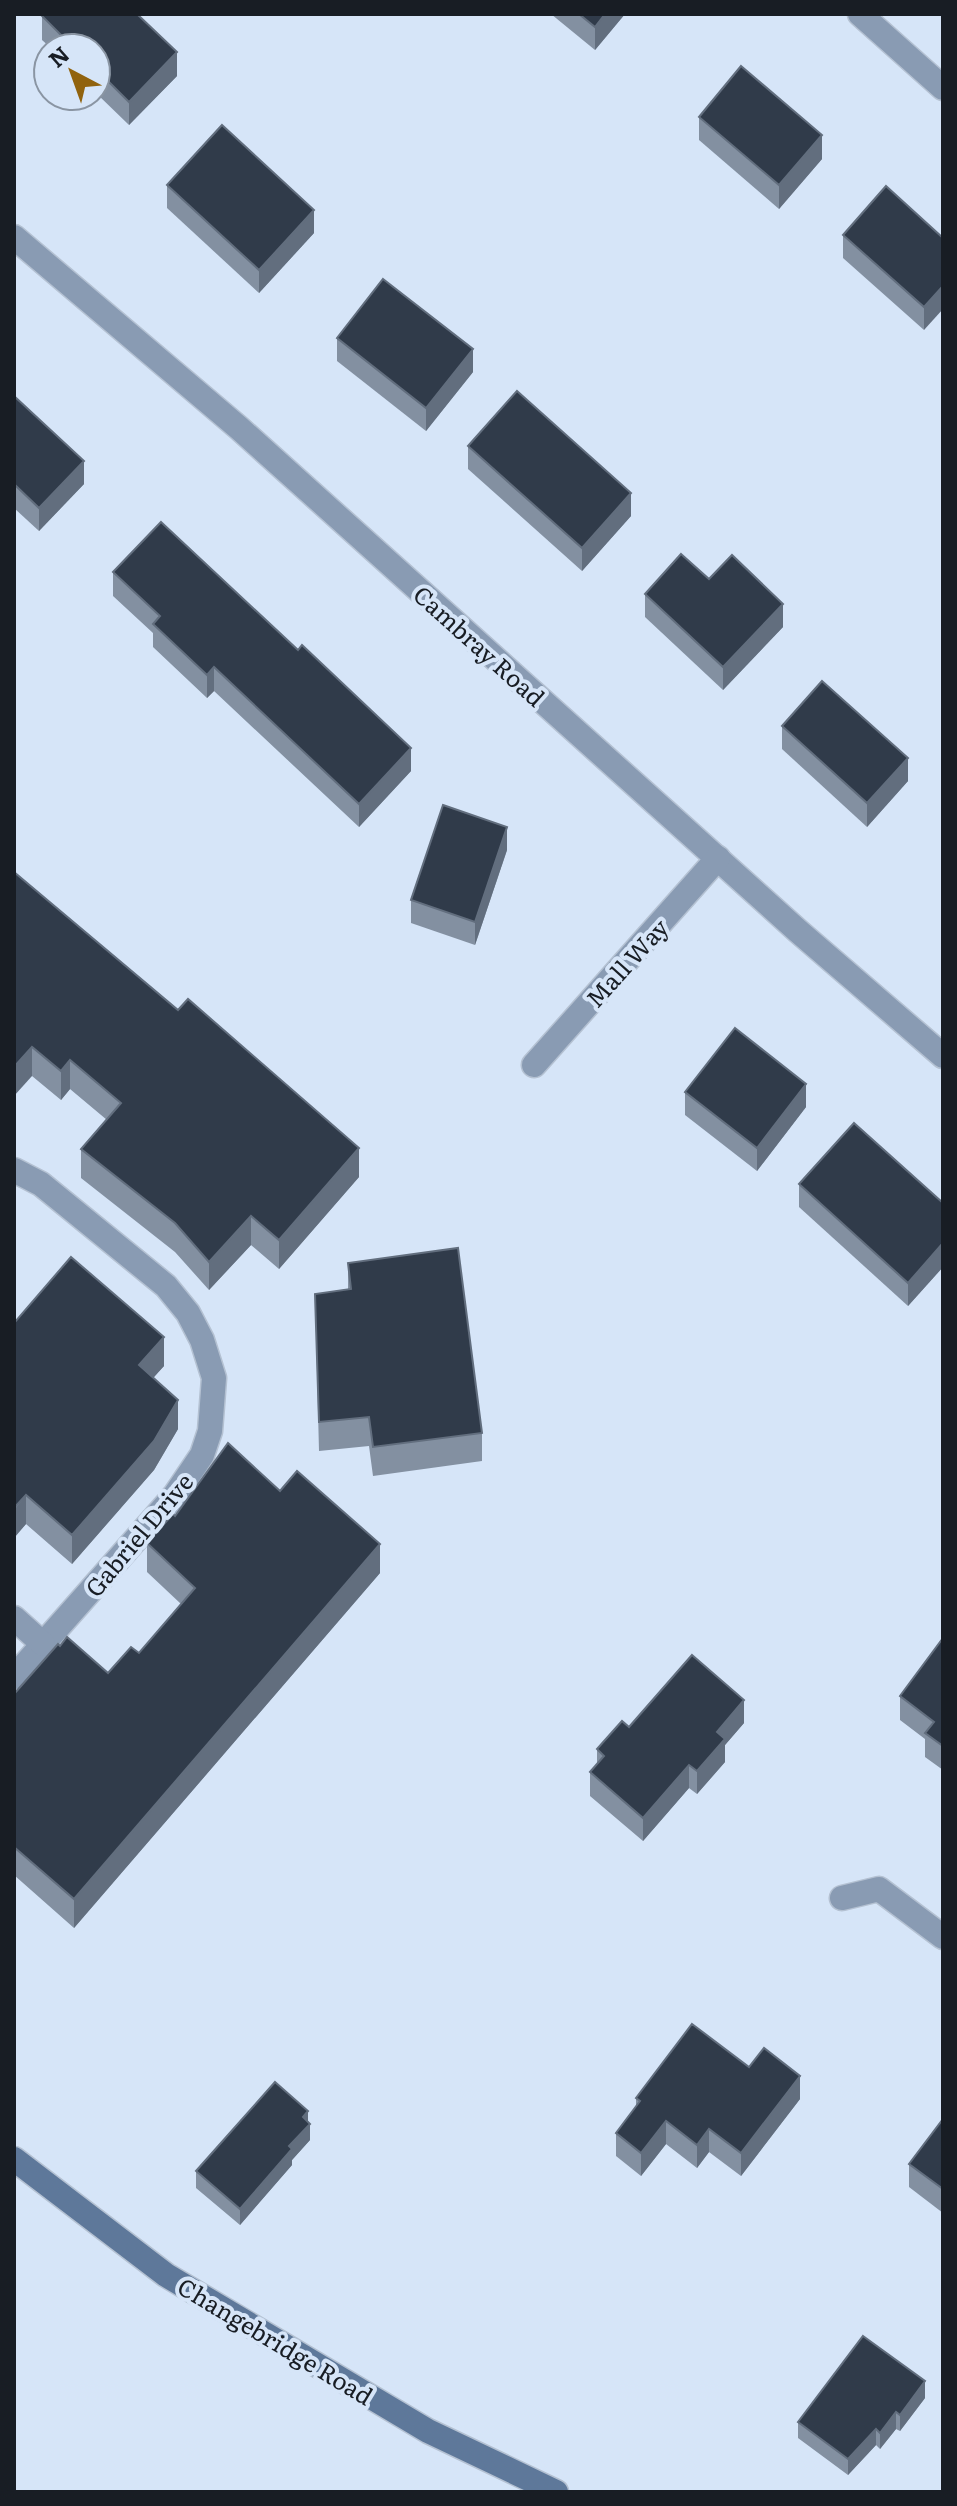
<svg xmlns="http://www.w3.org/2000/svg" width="957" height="2506" font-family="Literata,serif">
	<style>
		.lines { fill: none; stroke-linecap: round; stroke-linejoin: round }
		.street-casing { stroke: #b4c1d2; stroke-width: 27 }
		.secondary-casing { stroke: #b4c1d2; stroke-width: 27 }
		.street { stroke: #899bb3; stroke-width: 24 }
		.secondary { stroke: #5e789a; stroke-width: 24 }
		.wall { fill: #8390a1 }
		.shaded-wall { fill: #626e7e }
		.building { fill: #303b4a; stroke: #626e7e; stroke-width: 2 }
		.labels { text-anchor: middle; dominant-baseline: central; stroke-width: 8; stroke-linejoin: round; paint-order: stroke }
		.street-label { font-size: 24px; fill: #181d24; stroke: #d6e5f8 }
	</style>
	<rect width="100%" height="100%" fill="#d6e5f8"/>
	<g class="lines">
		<g class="street-casing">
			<g id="street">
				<polyline points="860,14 943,88"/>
				<polyline points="14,237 239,428 798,931 943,1056"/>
				<polyline points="534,1065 718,858"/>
				<polyline points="14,1170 41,1184 166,1286 188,1313 202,1340 214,1378 210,1431 202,1455 175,1495 14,1677"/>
				<polyline points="14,1618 43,1644"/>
				<polyline points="842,1898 879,1889 943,1937"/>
			</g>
		</g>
		<g class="secondary-casing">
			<polyline id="secondary" points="14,2159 166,2275 428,2431 556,2492"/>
		</g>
		<use href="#street" class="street"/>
		<use href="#secondary" class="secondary"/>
	</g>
	<g class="wall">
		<polygon points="551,14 625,14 595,50"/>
		<polygon points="42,16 177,76 129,125 96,93 96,48 51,48 42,40"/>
		<polygon points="699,117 822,159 779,209 699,140"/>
		<polygon points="167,185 314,233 259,293 167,208"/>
		<polygon points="843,235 943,238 924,330 843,258"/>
		<polygon points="337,338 473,372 426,431 337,361"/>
		<polygon points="14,396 84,484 39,531 14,508"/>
		<polygon points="468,446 631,516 582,571 468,469"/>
		<polygon points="113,572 411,771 359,827 214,691 207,698 153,647 153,633 113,596"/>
		<polygon points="709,579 783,627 723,690 645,617 645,594"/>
		<polygon points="782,726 908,781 867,827 782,749"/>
		<polygon points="507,850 475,945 411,923 411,900"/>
		<polygon points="14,872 359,1177 279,1269 251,1245 209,1290 175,1252 81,1178 81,1149 107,1120 70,1089 61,1100 32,1076"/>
		<polygon points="685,1092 806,1107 757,1171 685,1115"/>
		<polygon points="799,1184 943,1203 943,1267 908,1306 799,1207"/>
		<polygon points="348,1263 482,1433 482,1461 373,1476 369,1446 319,1451 315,1294 348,1289"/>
		<polygon points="14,1323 164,1366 153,1377 178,1429 154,1470 72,1564 26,1524 14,1537"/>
		<polygon points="280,1491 380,1573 74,1928 14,1875 14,1694 60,1646 108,1673 139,1653 181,1604 147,1572 147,1543 175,1516"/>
		<polygon points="943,1638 943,1770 925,1757 925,1739 900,1720 900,1696"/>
		<polygon points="744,1723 725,1745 725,1762 697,1794 689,1788 643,1841 590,1796 590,1772 597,1764 597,1749 629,1727"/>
		<polygon points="749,2067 800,2099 741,2176 709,2152 697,2168 666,2144 641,2176 616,2156 616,2133 636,2106 636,2098"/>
		<polygon points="943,2119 943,2213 909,2187 909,2164"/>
		<polygon points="308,2121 310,2140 292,2160 292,2165 240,2225 196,2188 196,2171"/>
		<polygon points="925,2398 900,2431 896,2429 880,2449 876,2445 848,2475 798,2438 798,2422"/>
	</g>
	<g class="shaded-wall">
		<polygon points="605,14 625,14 595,50 595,27"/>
		<polygon points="177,52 177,76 129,125 129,102"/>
		<polygon points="822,135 822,159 779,209 779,185"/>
		<polygon points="314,210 314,233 259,293 259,270"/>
		<polygon points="943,286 943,309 924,330 924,307"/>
		<polygon points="473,349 473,372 426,431 426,408"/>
		<polygon points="84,461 84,484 39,531 39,508"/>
		<polygon points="631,493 631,516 582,571 582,548"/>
		<polygon points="783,604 783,627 723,690 723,667"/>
		<polygon points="214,667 214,691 207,698 207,675"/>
		<polygon points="411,748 411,771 359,827 359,804"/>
		<polygon points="908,758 908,781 867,827 867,803"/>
		<polygon points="507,827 507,850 475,945 475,922"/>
		<polygon points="32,1047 32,1076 14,1096 14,1067"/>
		<polygon points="70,1060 70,1089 61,1100 61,1071"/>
		<polygon points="806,1084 806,1107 757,1171 757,1148"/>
		<polygon points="359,1148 359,1177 279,1269 279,1240"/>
		<polygon points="251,1216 251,1245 209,1290 209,1262"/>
		<polygon points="943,1243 943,1267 908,1306 908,1283"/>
		<polygon points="164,1337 164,1366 139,1394 139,1365"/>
		<polygon points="178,1400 178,1429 154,1470 72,1564 72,1535"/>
		<polygon points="26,1495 26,1524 15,1537 15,1509"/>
		<polygon points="380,1544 380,1573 74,1928 74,1899"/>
		<polygon points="744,1700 744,1723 725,1745 725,1762 697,1794 697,1771 717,1732"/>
		<polygon points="689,1765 689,1788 643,1841 643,1818"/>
		<polygon points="800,2076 800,2099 741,2176 741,2153"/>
		<polygon points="308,2111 308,2126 310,2124 310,2140 292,2160 292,2165 240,2225 240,2209 289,2146 303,2117"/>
		<polygon points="666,2121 666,2144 641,2176 641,2153"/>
		<polygon points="709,2129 709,2152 697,2168 697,2145"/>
		<polygon points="925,2381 925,2398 900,2431 900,2415"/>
		<polygon points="896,2412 896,2429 880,2449 880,2433"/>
		<polygon points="876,2429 876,2445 848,2475 848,2459"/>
	</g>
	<g class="building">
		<polygon points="45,14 137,14 177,52 129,102 96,69 96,48 74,48 42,16"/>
		<polygon points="579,14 605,14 595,27"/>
		<polygon points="741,66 822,135 779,185 699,117"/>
		<polygon points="222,125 314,210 259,270 167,185"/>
		<polygon points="886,186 943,238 943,286 924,307 843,235"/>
		<polygon points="383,279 473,349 426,408 337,338"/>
		<polygon points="517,391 631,493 582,548 468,446"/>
		<polygon points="14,396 84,461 39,508 14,484"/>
		<polygon points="161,522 298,650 302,645 411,748 359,804 214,667 207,675 153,624 160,616 113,572"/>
		<polygon points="681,554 709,579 732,555 783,604 723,667 645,594"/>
		<polygon points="822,681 908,758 867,803 782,726"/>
		<polygon points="443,805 507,827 475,922 411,900"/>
		<polygon points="14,872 178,1010 188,999 359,1148 279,1240 251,1216 209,1262 175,1223 81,1149 121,1103 70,1060 61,1071 32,1047 14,1067"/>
		<polygon points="735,1028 806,1084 757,1148 685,1092"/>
		<polygon points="854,1123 943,1203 943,1243 908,1283 799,1184"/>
		<polygon points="458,1248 482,1433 373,1447 369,1417 319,1422 315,1294 351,1289 348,1263"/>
		<polygon points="71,1257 164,1337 139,1365 178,1400 154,1441 72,1535 26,1495 14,1508 14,1323"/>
		<polygon points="228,1443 280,1491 297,1471 380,1544 74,1899 14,1847 14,1694 58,1644 60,1646 67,1637 108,1673 131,1647 139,1653 195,1588 147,1543 173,1514 175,1516"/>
		<polygon points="943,1638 943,1746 925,1733 934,1722 900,1696"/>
		<polygon points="692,1655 744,1700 717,1732 725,1739 697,1771 689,1765 643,1818 590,1772 604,1756 597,1749 622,1721 629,1727"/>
		<polygon points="692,2024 749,2067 764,2048 800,2076 741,2153 709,2129 697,2145 666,2121 641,2153 616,2133 640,2101 636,2098"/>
		<polygon points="275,2082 308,2111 303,2117 310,2124 289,2146 292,2149 240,2209 196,2171"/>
		<polygon points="943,2119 943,2189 909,2164"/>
		<polygon points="863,2336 925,2381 900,2415 896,2412 880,2433 876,2429 848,2459 798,2422"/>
	</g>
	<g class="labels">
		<g class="street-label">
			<text transform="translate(480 645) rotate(42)">Cambray Road</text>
			<text transform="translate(626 962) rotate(-48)">Mall Way</text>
			<text transform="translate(138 1534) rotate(-50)">Gabriel Drive</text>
			<text transform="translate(276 2340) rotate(31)">Changebridge Road</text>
		</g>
	</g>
	<rect width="957" height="2506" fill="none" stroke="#181d24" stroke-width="32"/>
	<g transform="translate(72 72) rotate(319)"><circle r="38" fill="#d6e5f8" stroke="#8a95a3" stroke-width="2"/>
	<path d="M0-6L14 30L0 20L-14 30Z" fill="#91630e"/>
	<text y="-12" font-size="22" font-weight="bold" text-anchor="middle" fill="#181d24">N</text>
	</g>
</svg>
